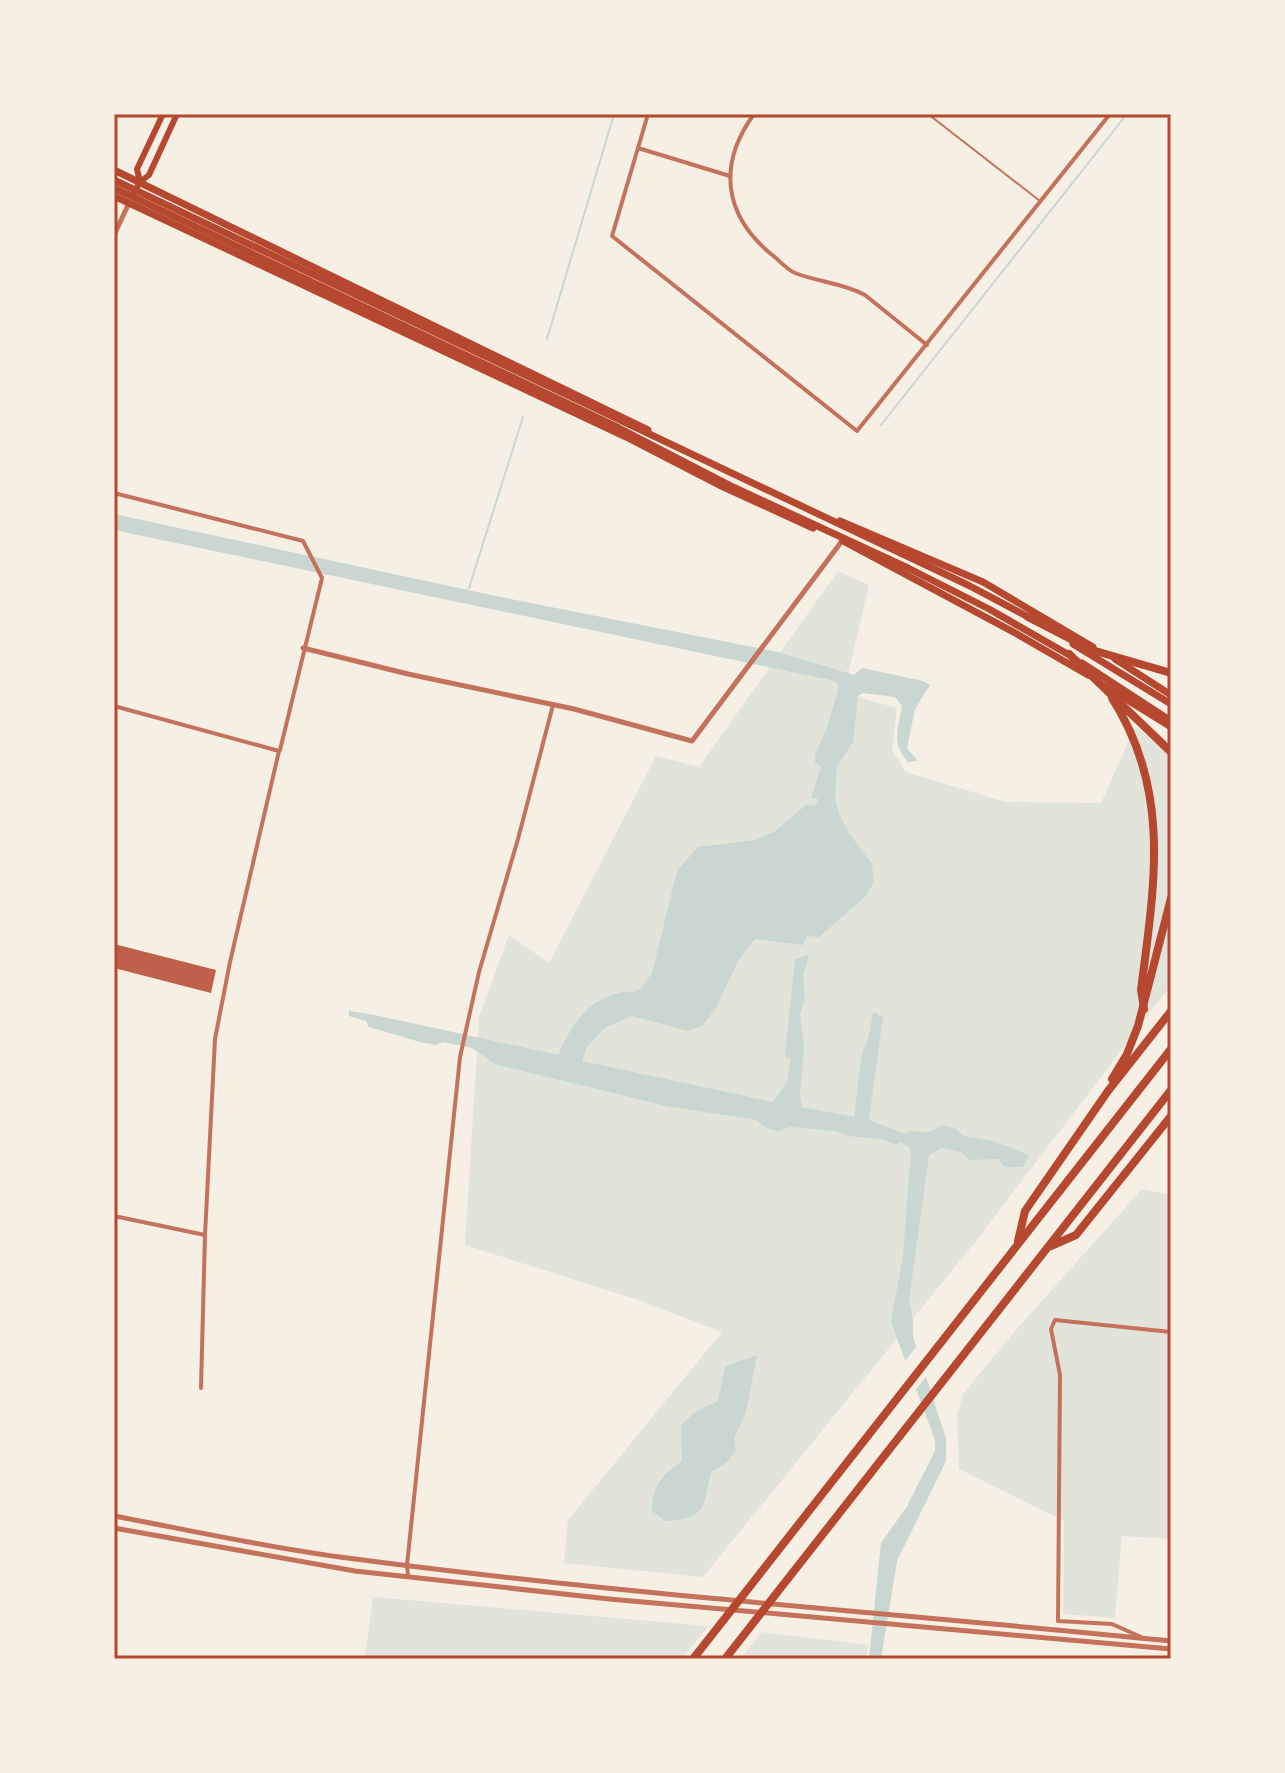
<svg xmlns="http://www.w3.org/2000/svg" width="1285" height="1773" font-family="Overpass,sans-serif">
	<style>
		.green { fill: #e2e4dc }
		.water { fill: #c9d6d2 }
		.pier { fill: #f6efe4 }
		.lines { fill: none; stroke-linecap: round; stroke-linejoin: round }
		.stream { stroke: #c9d6d2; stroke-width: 2 }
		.building { fill: #bf614a }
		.service { stroke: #c5725c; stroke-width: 2 }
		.minor { stroke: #c5725c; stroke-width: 4 }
		.tertiary { stroke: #c5725c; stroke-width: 5 }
		.secondary { stroke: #b5482f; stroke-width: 6 }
		.primary { stroke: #b5482f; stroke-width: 7 }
		.trunk { stroke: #b5482f; stroke-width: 7 }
		.motorway { stroke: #b5482f; stroke-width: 8 }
		.neatline { fill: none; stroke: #b5482f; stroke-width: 3 }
	</style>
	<rect width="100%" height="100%" fill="#f6efe4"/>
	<g class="green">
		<polygon points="838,571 869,585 844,693 897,708 892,750 906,772 1006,802 1101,803 1135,727 1171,754 1171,985 976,1241 703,1577 564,1563 568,1520 722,1332 635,1299 465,1245 479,1017 509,935 549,963 656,756 699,767"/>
		<polygon points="1142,1189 1171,1195 1171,1539 1122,1536 1115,1618 1063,1614 1064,1521 959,1469 957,1416 963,1394 1015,1331"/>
		<polygon points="373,1597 709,1626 681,1659 365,1659"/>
		<polygon points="762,1632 868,1645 866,1659 741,1659"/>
	</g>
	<g class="water">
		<path d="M114 514 491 595 778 652 854 675 862 668 923 681 930 685 915 709 907 748 918 761 908 762C891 743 898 730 902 706L895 697 863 693 858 696 853 742 837 766 835 798 839 814 849 833 872 864 874 882 865 897 819 937 807 936 803 945 755 939 738 961 716 1008 702 1026 688 1031 632 1016 605 1028 587 1047 582 1061 773 1102 787 1082 791 1059 785 1056 795 959 809 955 803 976 805 997 800 1015 804 1047 800 1095 802 1107 854 1117 862 1053 868 1039 873 1012 883 1017 869 1120 905 1134 909 1131 929 1132 943 1125 955 1128 964 1136 993 1141 1029 1155 1023 1167H1005L998 1159 970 1160 961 1152 941 1148 929 1155 909 1301 913 1320V1337L946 1438V1461L897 1561 881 1659H869L881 1543 906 1508 935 1451V1440L891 1322 903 1255 911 1149 901 1142 897 1145 880 1139 848 1136 836 1131 790 1127 778 1131 768 1129 756 1120 666 1106 495 1064 472 1048 443 1042 435 1045 420 1042 369 1027 366 1021 349 1016V1011L370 1014 558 1055C569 1030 584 1005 611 995 636 986 632 1003 652 973L677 871 698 847 755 840 774 832 807 804 814 806 818 802 817 798H811L821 767 815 762V755L827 728 839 686 835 681 114 530Z"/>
		<path d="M757 1355 746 1412 734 1438 736 1451 727 1462 711 1472C703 1508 707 1518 665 1521L652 1511C652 1486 662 1475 682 1461L681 1425 695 1412 718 1401 725 1366Z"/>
	</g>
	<polygon class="pier" points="919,1343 929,1373 913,1393 902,1365"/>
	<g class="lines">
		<g class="stream">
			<polyline points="547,339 614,114"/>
			<polyline points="881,425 1127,114"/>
			<polyline points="469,588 523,417"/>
		</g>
	</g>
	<polygon class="building" points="114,944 216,970 211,993 114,968"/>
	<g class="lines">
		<polyline class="service" points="928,114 1040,201"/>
		<g class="minor">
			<polyline points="648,114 612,236 857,431 1110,114"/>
			<path d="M754 114C717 165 724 215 771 254 779 260 786 269 795 273 818 282 843 283 865 295L927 345"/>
			<polyline points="638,148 730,176"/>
			<polyline points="114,493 303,541 322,578 280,750"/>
			<polyline points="114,706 279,751 230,962 215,1039 205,1235 201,1388"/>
			<polyline points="114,1216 205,1235"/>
			<polyline points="408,1576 407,1565 460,1057 479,972 518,839 553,705"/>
			<polyline points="1141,1637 1112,1624 1058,1621 1060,1375 1051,1329 1055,1320 1171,1332"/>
		</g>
		<g class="tertiary">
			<polyline points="114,235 129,203"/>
			<polyline points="303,648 408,674 574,709 692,741 842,541"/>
			<path d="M114 1516C189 1530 264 1547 340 1557 616 1594 894 1613 1171 1641"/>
			<polyline points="114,1528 355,1571 609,1599 1171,1649"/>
		</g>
		<g class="secondary">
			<polyline points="140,182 137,169 163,114"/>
			<polyline points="133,194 140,182 149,175 177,114"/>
		</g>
		<g class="primary">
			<polyline points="114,170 648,430"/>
			<polyline points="114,196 626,437 719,485 813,528"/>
			<polyline points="840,521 983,582 1093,647"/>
			<polyline points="843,541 1017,634 1088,675"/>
			<polyline points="1115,659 1171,695"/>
			<polyline points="1105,686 1171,727"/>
		</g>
		<g class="trunk">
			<polyline points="114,180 968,585 1032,619"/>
			<polyline points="114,188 619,428 733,487 908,568 989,609 1071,656"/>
			<polyline points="1073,644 1171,704"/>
			<polyline points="1082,663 1171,721"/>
		</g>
		<g class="motorway">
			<polyline points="1028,617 1092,650 1171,673"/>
			<polyline points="1069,654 1171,752"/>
			<path d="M1112 698C1172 792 1154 886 1141 990L1144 1009"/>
			<polyline points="1112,1079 1127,1054 1138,1026 1171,898"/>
			<polyline points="1018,1241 1025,1211 1108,1091 1171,1011"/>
			<polyline points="1051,1246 1076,1235 1171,1116"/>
			<polyline points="693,1659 1171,1049"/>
			<polyline points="725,1659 1171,1090"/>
		</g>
	</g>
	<rect width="1285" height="1773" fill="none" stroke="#f6efe4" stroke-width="232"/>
	<rect x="116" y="116" width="1053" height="1541" class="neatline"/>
</svg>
